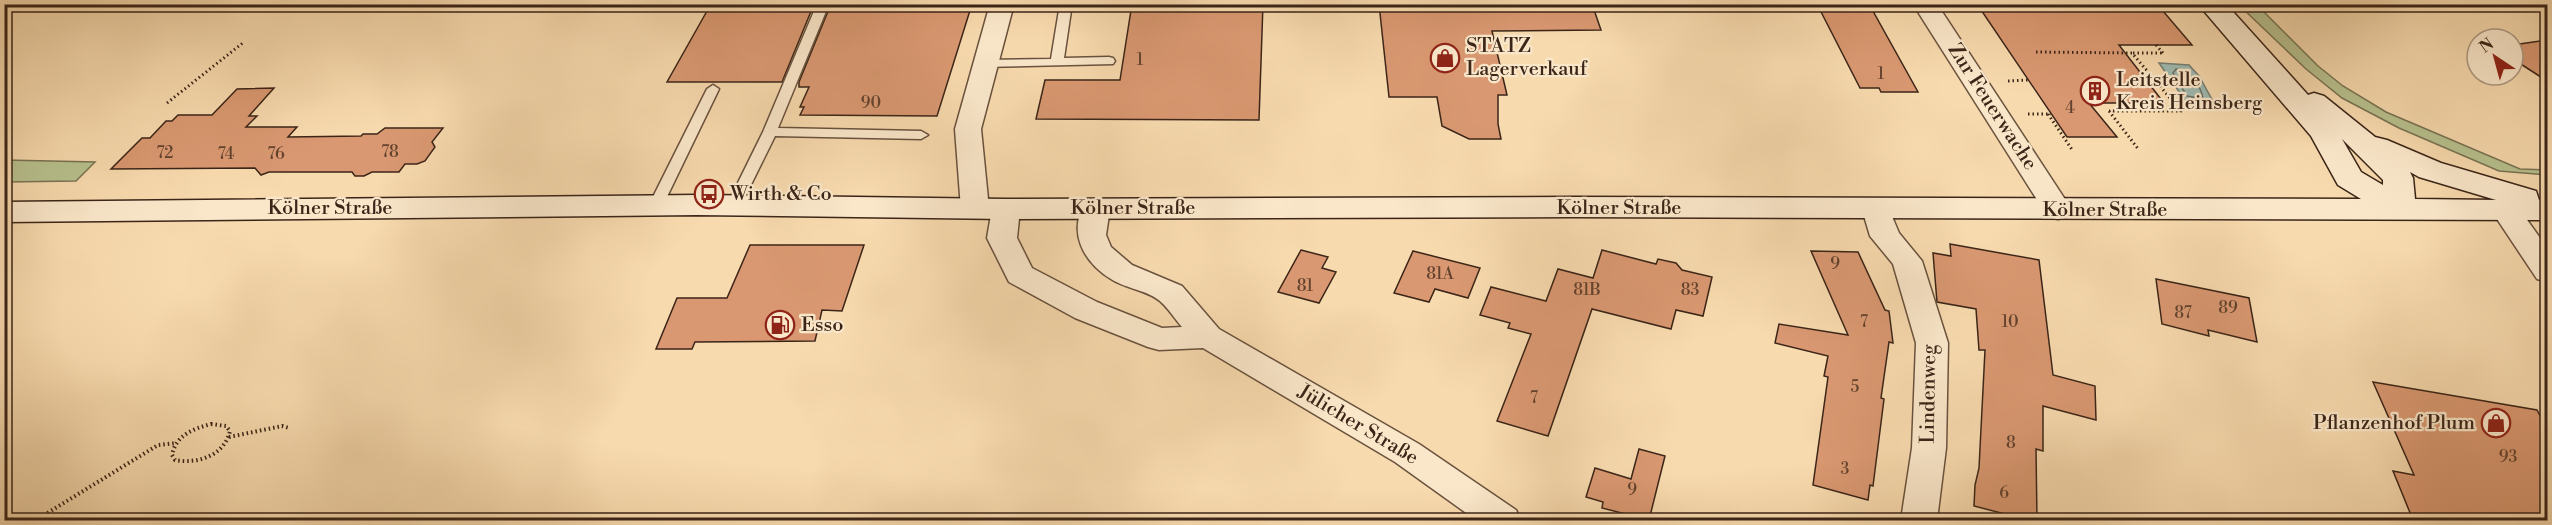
<svg xmlns="http://www.w3.org/2000/svg" width="2552" height="525" font-family="'Libre Bodoni',serif">
	<style>
		.green { fill: #b7c18e; stroke: #797353; stroke-width: 1.5 }
		.water { fill: #9ebab1; stroke: #767e74; stroke-width: 1.5 }
		.lines { fill: none; stroke-linecap: round; stroke-linejoin: round }
		.shore { stroke: #6c7064; stroke-width: 1.5 }
		.building { fill: #d99871; stroke: #3b2518; stroke-width: 1.5 }
		.service-casing { stroke: #6a523e; stroke-width: 3 }
		.minor-casing { stroke: #6a523e; stroke-width: 3 }
		.secondary-casing { stroke: #3b2518; stroke-width: 3 }
		.path-far1 { stroke: #3b2518; stroke-width: 3; stroke-dasharray: 1.5 3; stroke-linecap: butt }
		.path { stroke: #3b2518; stroke-width: 4; stroke-dasharray: 1.5 3; stroke-linecap: butt }
		.service { fill: #fae7ca; fill-rule: evenodd }
		.minor { fill: #fae7ca; fill-rule: evenodd }
		.secondary { fill: #fae7ca; fill-rule: evenodd }
		.labels { text-anchor: middle; dominant-baseline: central; stroke-width: 4.5; stroke-linejoin: round; paint-order: stroke }
		.number-label { font-size: 16px; fill: #62422e }
		.poi-label { font-size: 20px; fill: #3b2518; stroke: #fae7ca; text-anchor: start }
		.street-label { font-size: 20px; fill: #3b2518; stroke: #fae7ca }
	</style>
	<rect width="100%" height="100%" fill="#f7daae"/>
	<filter id="stains"><feTurbulence type="fractalNoise" baseFrequency=".00333" numOctaves="4"/><feColorMatrix values="0 0 0 0 .2 0 0 0 0 .09 0 0 0 0 .02 0 0 0 .5 -.17"/></filter>
	<radialGradient id="worn" r=".72"><stop offset=".6" stop-color="#630" stop-opacity="0"/><stop offset="1" stop-color="#630" stop-opacity=".3"/></radialGradient>
	<g class="green">
		<polygon points="2239,5 2257,5 2318,66 2343,86 2386,112 2520,169 2547,170 2547,175 2499,171 2399,128 2342,98 2306,69"/>
		<polygon points="5,160 95,162 76,181 5,182"/>
	</g>
	<polygon class="water" points="2159,63 2189,65 2199,76 2215,105 2187,103"/>
	<g class="lines">
		<path class="shore" d="M2176 69C2190 72 2201 85 2203 99L2187 96 2173 73Z"/>
	</g>
	<g class="building">
		<polygon points="711,4 814,4 782,82 667,82"/>
		<polygon points="831,4 972,4 937,116 800,115 804,107 800,107 809,87 799,87 799,82"/>
		<polygon points="1132,4 1263,4 1259,120 1036,119 1045,80 1120,80"/>
		<polygon points="1379,4 1592,4 1601,30 1492,31 1507,95 1498,95 1498,124 1501,139 1469,139 1442,126 1437,97 1389,97"/>
		<polygon points="1817,4 1869,4 1918,92 1881,92 1879,88 1860,88"/>
		<polygon points="1977,4 2157,4 2192,45 2119,45 2164,103 2089,103 2117,137 2067,137"/>
		<polygon points="2547,40 2547,81 2513,59 2513,45"/>
		<polygon points="274,88 249,116 257,116 246,127 297,127 288,137 361,136 363,134 377,134 385,128 443,128 432,142 435,147 425,161 417,164 405,164 399,172 372,172 364,176 355,176 352,172 269,172 261,175 255,168 111,169 142,138 150,138 166,121 172,121 178,115 212,115 237,89"/>
		<polygon points="1950,244 2039,260 2053,375 2095,386 2096,420 2043,406 2043,451 2036,449 2037,520 2028,520 1974,506 1975,485 1979,468 1985,350 1979,350 1976,309 1937,302 1933,253 1951,256"/>
		<polygon points="750,245 864,245 842,311 822,310 815,341 695,342 692,349 656,349 677,298 727,298"/>
		<polygon points="1301,250 1328,257 1322,268 1336,272 1319,303 1278,292"/>
		<polygon points="1602,250 1656,264 1658,259 1676,263 1682,270 1712,277 1703,316 1676,310 1671,329 1592,309 1548,436 1497,421 1531,334 1508,328 1510,323 1480,315 1491,287 1546,301 1558,269 1593,278"/>
		<polygon points="1413,251 1480,268 1468,298 1435,289 1429,302 1394,293"/>
		<polygon points="1811,251 1858,252 1885,310 1889,311 1893,343 1889,342 1881,398 1884,399 1873,486 1870,485 1868,500 1813,485 1828,377 1824,376 1828,356 1775,343 1779,324 1848,335"/>
		<polygon points="2156,279 2249,298 2257,342 2208,330 2209,336 2162,324"/>
		<polygon points="2373,382 2537,410 2547,429 2547,520 2413,520 2393,471 2414,475"/>
		<polygon points="1639,449 1665,456 1649,520 1602,508 1603,502 1586,497 1595,468 1631,479"/>
	</g>
	<g class="lines">
		<g class="service-casing">
			<g id="service">
				<polygon points="817,4 829,4 778,128 921,131 928,135 921,139 775,136 741,205 739,208 729,208 727,205 763,132"/>
				<polygon points="1060,4 1072,4 1064,58 1109,57 1113,58 1115,61 1113,64 981,67 979,64 985,60 1051,59"/>
				<polygon points="713,85 719,89 663,205 661,208 651,208 649,205 707,89"/>
			</g>
		</g>
		<g class="minor-casing">
			<g id="minor">
				<polygon points="990,4 1014,4 981,129 989,209 985,216 975,218 965,216 961,209 955,129"/>
				<polygon points="1913,4 1937,4 2072,210 2068,217 2058,219 2048,217"/>
				<path d="M1096 199 1106 202 1110 208 1106 235 1111 247 1132 265 1182 286 1219 329 1419 444 1516 510 1521 520H1476L1395 462 1203 348 1159 350 1148 347 1075 318 1009 282 987 238 992 209 996 202 1006 200 1016 202 1020 209 1017 238 1032 268 1097 302 1162 328 1182 327C1175 319 1169 309 1161 302 1148 290 1126 289 1111 279 1083 262 1067 231 1086 202Z"/>
				<polygon points="1876,200 1886,202 1899,233 1922,261 1948,343 1946,448 1937,520 1901,520 1912,448 1916,343 1893,264 1870,236 1862,209 1866,202"/>
				<polygon points="2505,201 2515,203 2548,249 2548,282 2537,279 2491,210 2495,203"/>
			</g>
		</g>
		<g class="secondary-casing">
			<path id="secondary" d="M2198 4H2226L2308 95 2314 93 2324 96 2375 137 2387 140 2441 163 2536 191 2539 200H2548V220L1570 217 1006 219 697 215 4 222V202L697 195 1006 199 1570 197 2361 199 2338 185 2311 136ZM2342 139 2383 180V185L2361 172ZM2410 172 2419 177 2496 200 2415 199 2413 178Z"/>
		</g>
		<g class="path-far1">
			<polyline points="2156,45 2163,53"/>
			<polyline points="2036,52 2132,53 2181,111 2109,111"/>
			<polyline points="2133,53 2163,53"/>
			<polyline points="2008,81 2028,80"/>
			<polyline points="167,103 244,42"/>
			<polyline points="2109,111 2139,150"/>
			<polyline points="2028,114 2051,114"/>
			<polyline points="2048,114 2073,151"/>
		</g>
		<g class="path">
			<path d="M211 424 226 426 230 431C224 456 198 464 175 460L172 455C176 435 193 429 211 424Z"/>
			<polyline points="229,437 282,426 289,428"/>
			<polyline points="21,519 44,515 53,520"/>
			<polyline points="36,520 158,445 176,443"/>
		</g>
		<use href="#service" class="service"/>
		<use href="#minor" class="minor"/>
		<use href="#secondary" class="secondary"/>
	</g>
	<defs>
		<g id="shop-ring" transform="scale(1.5)"><circle r="9.5" fill="#fae7ca" stroke="#8f2418" stroke-width="1.5"/><path d="M-5-2.5h2.3a2.7 3.5 0 0 1 5.4 0H5L5.5 6h-11ZM-1.5-2.5h3a1.5 2.3 0 0 0-3 0Z" fill="#8f2418"/></g>
		<g id="building-ring" transform="scale(1.5)"><circle r="9.5" fill="#fae7ca" stroke="#8f2418" stroke-width="1.5"/><path d="M-4-6H4V6H1V3H-1V6H-4ZM-2.5-4.3h1.7v1.8h-1.7ZM.8-4.3h1.7v1.8H.8ZM-2.5-1h1.7V.8h-1.7ZM.8-1h1.7V.8H.8Z" fill="#8f2418"/></g>
		<g id="bus-ring" transform="scale(1.5)"><circle r="9.5" fill="#fae7ca" stroke="#8f2418" stroke-width="1.5"/><path d="M-5-6H5V4H4V6H2V4H-2V6H-4V4H-5ZM-3.5-4V0h7V-4ZM-3.5 1.2v1.5H-2V1.2ZM2 1.2v1.5H3.5V1.2Z" fill="#8f2418"/></g>
		<g id="fuel-ring" transform="scale(1.5)"><circle r="9.5" fill="#fae7ca" stroke="#8f2418" stroke-width="1.5"/><path d="M-5.5-6h7V0h2V4h1.3V-2.5L3-4.5l.8-.8L6-3V5H2.5V1h-1V6h-7ZM-4.2-4.7v3.2H.2V-4.7Z" fill="#8f2418"/></g>
	</defs>
	<g fill-rule="evenodd">
		<use href="#shop-ring" x="1445" y="58"/>
		<use href="#building-ring" x="2095" y="91"/>
		<use href="#bus-ring" x="709" y="194"/>
		<use href="#fuel-ring" x="780" y="325"/>
		<use href="#shop-ring" x="2496" y="423"/>
	</g>
	<g class="labels">
		<g class="number-label">
			<text x="1140" y="60">1</text>
			<text x="1881" y="74">1</text>
			<text x="871" y="103">90</text>
			<text x="2070" y="108">4</text>
			<text x="390" y="152">78</text>
			<text x="165" y="153">72</text>
			<text x="226" y="154">74</text>
			<text x="276" y="154">76</text>
			<text x="1835" y="264">9</text>
			<text x="1440" y="274">81A</text>
			<text x="1305" y="286">81</text>
			<text x="1587" y="290">81B</text>
			<text x="1690" y="290">83</text>
			<text x="2228" y="308">89</text>
			<text x="2183" y="313">87</text>
			<text x="1864" y="322">7</text>
			<text x="2010" y="322">10</text>
			<text x="1855" y="387">5</text>
			<text x="1534" y="398">7</text>
			<text x="2011" y="443">8</text>
			<text x="2508" y="457">93</text>
			<text x="1845" y="469">3</text>
			<text x="1632" y="490">9</text>
			<text x="2004" y="493">6</text>
		</g>
		<g class="poi-label">
			<text x="1466" y="46">STATZ<tspan x="1466" dy="23">Lagerverkauf</tspan></text>
			<text x="2116" y="80">Leitstelle<tspan x="2116" dy="23">Kreis Heinsberg</tspan></text>
			<text x="730" y="194">Wirth &amp; Co</text>
			<text x="801" y="325">Esso</text>
			<text x="2475" y="423" text-anchor="end">Pflanzenhof Plum</text>
		</g>
		<g class="street-label">
			<text transform="translate(1992 107) rotate(57)">Zur Feuerwache</text>
			<text x="330" y="208">Kölner Straße</text>
			<text x="1133" y="208">Kölner Straße</text>
			<text x="1619" y="208">Kölner Straße</text>
			<text x="2105" y="210">Kölner Straße</text>
			<text transform="translate(1929 394) rotate(-89)">Lindenweg</text>
			<text transform="translate(1358 425) rotate(31)">Jülicher Straße</text>
		</g>
	</g>
	<rect width="2552" height="525" fill="none" stroke="#f7daae" stroke-width="24"/>
	<rect x="6" y="6" width="2540" height="513" fill="none" stroke="#3b2518" stroke-width="3"/>
	<rect x="12" y="12" width="2528" height="501" fill="none" stroke="#3b2518" stroke-width="1.5"/>
	<g transform="translate(2495 57) rotate(324)"><circle r="28" fill="#fae7ca" stroke="#ae9983" stroke-width="1.5"/>
	<path d="M0-4.5L10 22L0 15L-10 22Z" fill="#8f2418"/>
	<text y="-9" font-size="16" font-weight="bold" text-anchor="middle" fill="#3b2518">N</text>
	</g>
	<rect width="100%" height="100%" filter="url(#stains)"/>
	<rect width="100%" height="100%" fill="url(#worn)"/>
</svg>
